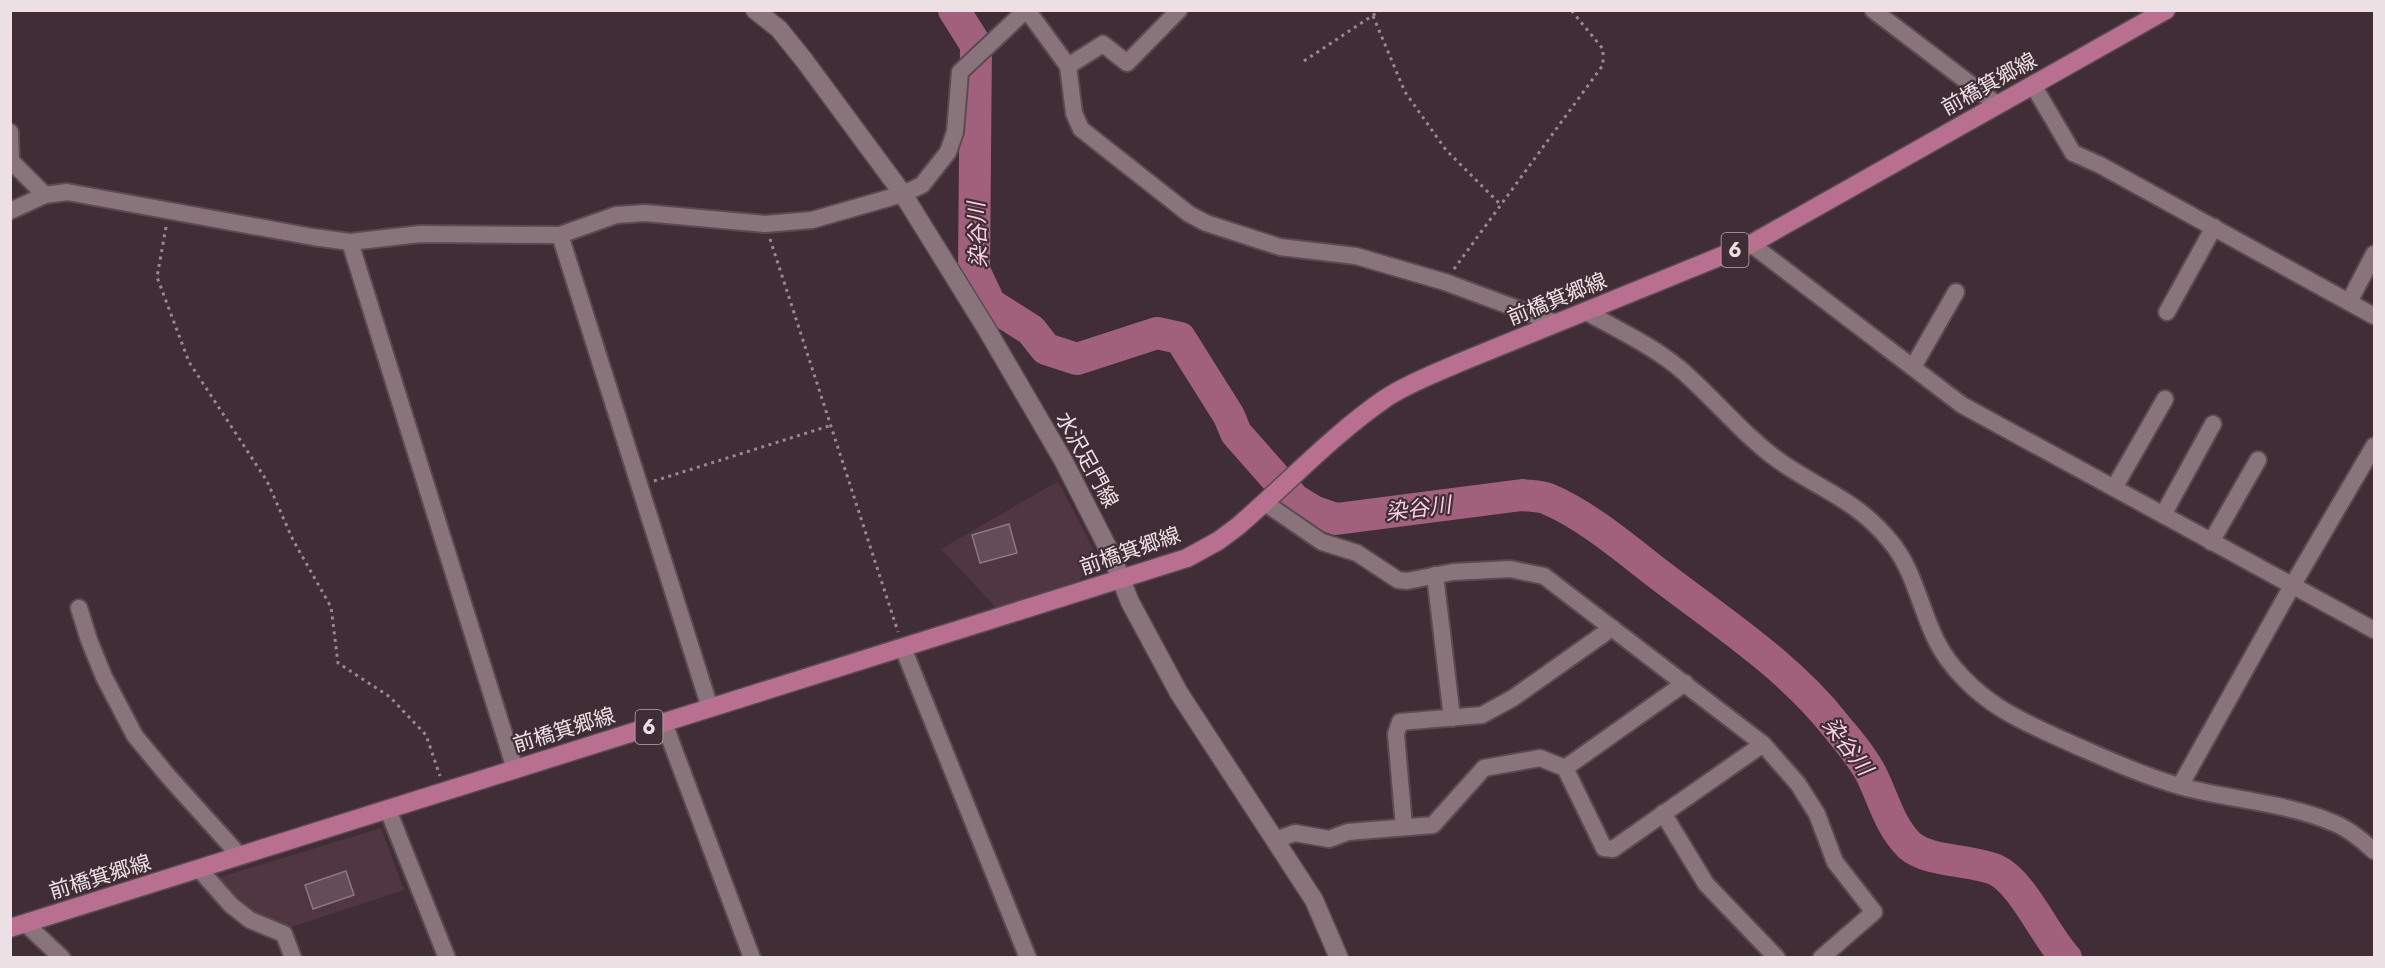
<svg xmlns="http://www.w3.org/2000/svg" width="2385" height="968" font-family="Jost,'Noto Sans JP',sans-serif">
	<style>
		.built { fill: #4f3640 }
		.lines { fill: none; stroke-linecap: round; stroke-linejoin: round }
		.river { stroke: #a1617d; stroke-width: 32 }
		.building { fill: #634e57; stroke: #8e7780; stroke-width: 1.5 }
		.street-casing { stroke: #5a4a51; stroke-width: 20 }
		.secondary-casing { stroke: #5a4a51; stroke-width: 21 }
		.primary-casing { stroke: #5a4a51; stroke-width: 21 }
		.path { stroke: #99898f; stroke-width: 3; stroke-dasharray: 3 4.5; stroke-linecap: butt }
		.street { stroke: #8a747c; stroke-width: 16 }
		.secondary { stroke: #8a747c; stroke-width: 18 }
		.primary { stroke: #b97090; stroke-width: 18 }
		.labels { text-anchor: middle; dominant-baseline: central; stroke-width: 4.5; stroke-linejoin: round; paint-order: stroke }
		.shield { fill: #402d35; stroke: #b9aab0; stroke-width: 1.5 }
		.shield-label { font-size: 20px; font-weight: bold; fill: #ede0e5 }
		.street-label { font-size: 21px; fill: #ede0e5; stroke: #402d35 }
		.water-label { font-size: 22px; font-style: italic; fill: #f7cfde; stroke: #402d35 }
	</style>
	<rect width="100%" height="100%" fill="#402d35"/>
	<g class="built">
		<polygon points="1058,481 1095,552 1090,563 1080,580 1074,586 999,611 941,549"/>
		<polygon points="381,828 404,890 289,928 254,915 232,899 217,878"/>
	</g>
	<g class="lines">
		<path class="river" d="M954 10 976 45 974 270 990 304 1031 330 1046 349 1077 359 1157 333 1180 338 1229 416 1236 433 1295 500 1313 511 1336 519 1522 495C1530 496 1541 496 1548 499 1588 516 1627 550 1661 576 1721 622 1789 666 1836 726 1849 742 1865 760 1873 778 1884 801 1890 826 1909 845 1929 863 1972 859 1996 870 2023 883 2044 934 2066 958"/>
	</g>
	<g class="building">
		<polygon points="1009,524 1017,553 980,563 972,535"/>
		<polygon points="346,871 354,895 313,909 305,885"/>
	</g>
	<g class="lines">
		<g class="street-casing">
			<g id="street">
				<polyline points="1027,10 1068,66 1074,113 1081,129 1189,214 1206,223 1280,247 1356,256 1445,282 1556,323"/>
				<polyline points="1873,10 1998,105"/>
				<polyline points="1068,66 1103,44 1127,63 1179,10"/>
				<polyline points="2033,85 2073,153 2100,165 2374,316"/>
				<polyline points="10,132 11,161 45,195"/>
				<polyline points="10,211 45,195 67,192 313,237 350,242 420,234 560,235 616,215 645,213 765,224 812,220 903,194 922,185 948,152 955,132 960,72 1026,10"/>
				<polyline points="560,235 710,708"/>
				<polyline points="350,242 515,769"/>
				<polyline points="1751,244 1962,405 2374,630"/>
				<polyline points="2349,302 2374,254"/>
				<path d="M1585 311C1616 329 1651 345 1679 368 1713 397 1741 433 1778 460 1818 489 1856 499 1890 541 1914 569 1920 608 1936 640 1949 667 1975 692 2000 708 2027 725 2057 737 2086 750 2118 764 2150 778 2183 787 2233 800 2287 803 2334 823 2349 829 2362 840 2374 851"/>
				<polyline points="2167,312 2214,227"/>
				<polyline points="1913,367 1956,292"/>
				<polyline points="2114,488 2165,399"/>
				<polyline points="1265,503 1322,542 1357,553 1398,580 1407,581 1453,572 1510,569 1544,576 1763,744 1798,784 1817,814 1835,862 1874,912 1821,958"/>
				<polyline points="2163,515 2213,424"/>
				<polyline points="2211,542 2258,460"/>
				<polyline points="1435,575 1452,718"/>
				<polyline points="79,608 89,640 104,677 135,736 168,776 240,856"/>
				<polyline points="903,648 1028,958"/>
				<polyline points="664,723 752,958"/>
				<polyline points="1565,768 1685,683"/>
				<polyline points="2180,786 2292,586 2374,446"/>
				<polyline points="388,810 447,958"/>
				<polyline points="1663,813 1706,884 1777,958"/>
				<polyline points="1404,827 1396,734 1400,722 1482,715 1513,698 1612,628"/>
				<polyline points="1275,840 1295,833 1329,839 1348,832 1433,825 1484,768 1540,758 1565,768 1604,848 1613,849 1763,744"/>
				<polyline points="200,870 231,905 250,920 284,934 293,958"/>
				<polyline points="26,924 62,958"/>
			</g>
		</g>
		<g class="secondary-casing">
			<polyline id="secondary" points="755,10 779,29 804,60 903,194 986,328 1063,460 1111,554 1130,602 1179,693 1314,900 1339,958"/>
		</g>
		<g class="primary-casing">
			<path id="primary" d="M10 928 1187 558 1218 541 1237 527C1287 484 1332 435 1386 398 1409 383 1436 373 1461 362L1751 244 2166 10"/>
		</g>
		<g class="path">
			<polyline points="1373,16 1405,92 1446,150 1500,204"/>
			<polyline points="1304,61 1381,10"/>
			<polyline points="166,227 157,277 189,362 267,481 293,540 331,607 338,663 390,697 426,735 440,776"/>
			<polyline points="770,239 898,632"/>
			<polyline points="1454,269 1603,65 1603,49 1571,10"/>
			<polyline points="654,481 832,425"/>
		</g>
		<use href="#street" class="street"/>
		<use href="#secondary" class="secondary"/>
		<use href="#primary" class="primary"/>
	</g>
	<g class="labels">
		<g class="shield">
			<rect x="1721.5" y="233" width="27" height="34" rx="4.5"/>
			<rect x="635.5" y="710" width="27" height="34" rx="4.5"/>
		</g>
		<g class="shield-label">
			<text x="1735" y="250">6</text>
			<text x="649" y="727">6</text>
		</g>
		<g class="street-label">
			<text transform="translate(1989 84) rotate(-29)">前橋箕郷線</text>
			<text transform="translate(1557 299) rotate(-22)">前橋箕郷線</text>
			<text transform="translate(1087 460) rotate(61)">水沢足門線</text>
			<text transform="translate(1130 551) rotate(-19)">前橋箕郷線</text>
			<text transform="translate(564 730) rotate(-17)">前橋箕郷線</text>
			<text transform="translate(100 877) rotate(-17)">前橋箕郷線</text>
		</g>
		<g class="water-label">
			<text transform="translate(977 235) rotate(-92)">染谷川</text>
			<text transform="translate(1418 508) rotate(-7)">染谷川</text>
			<text transform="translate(1848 746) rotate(53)">染谷川</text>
		</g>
	</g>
	<rect width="2385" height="968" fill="none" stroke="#ede0e5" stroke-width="24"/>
</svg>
